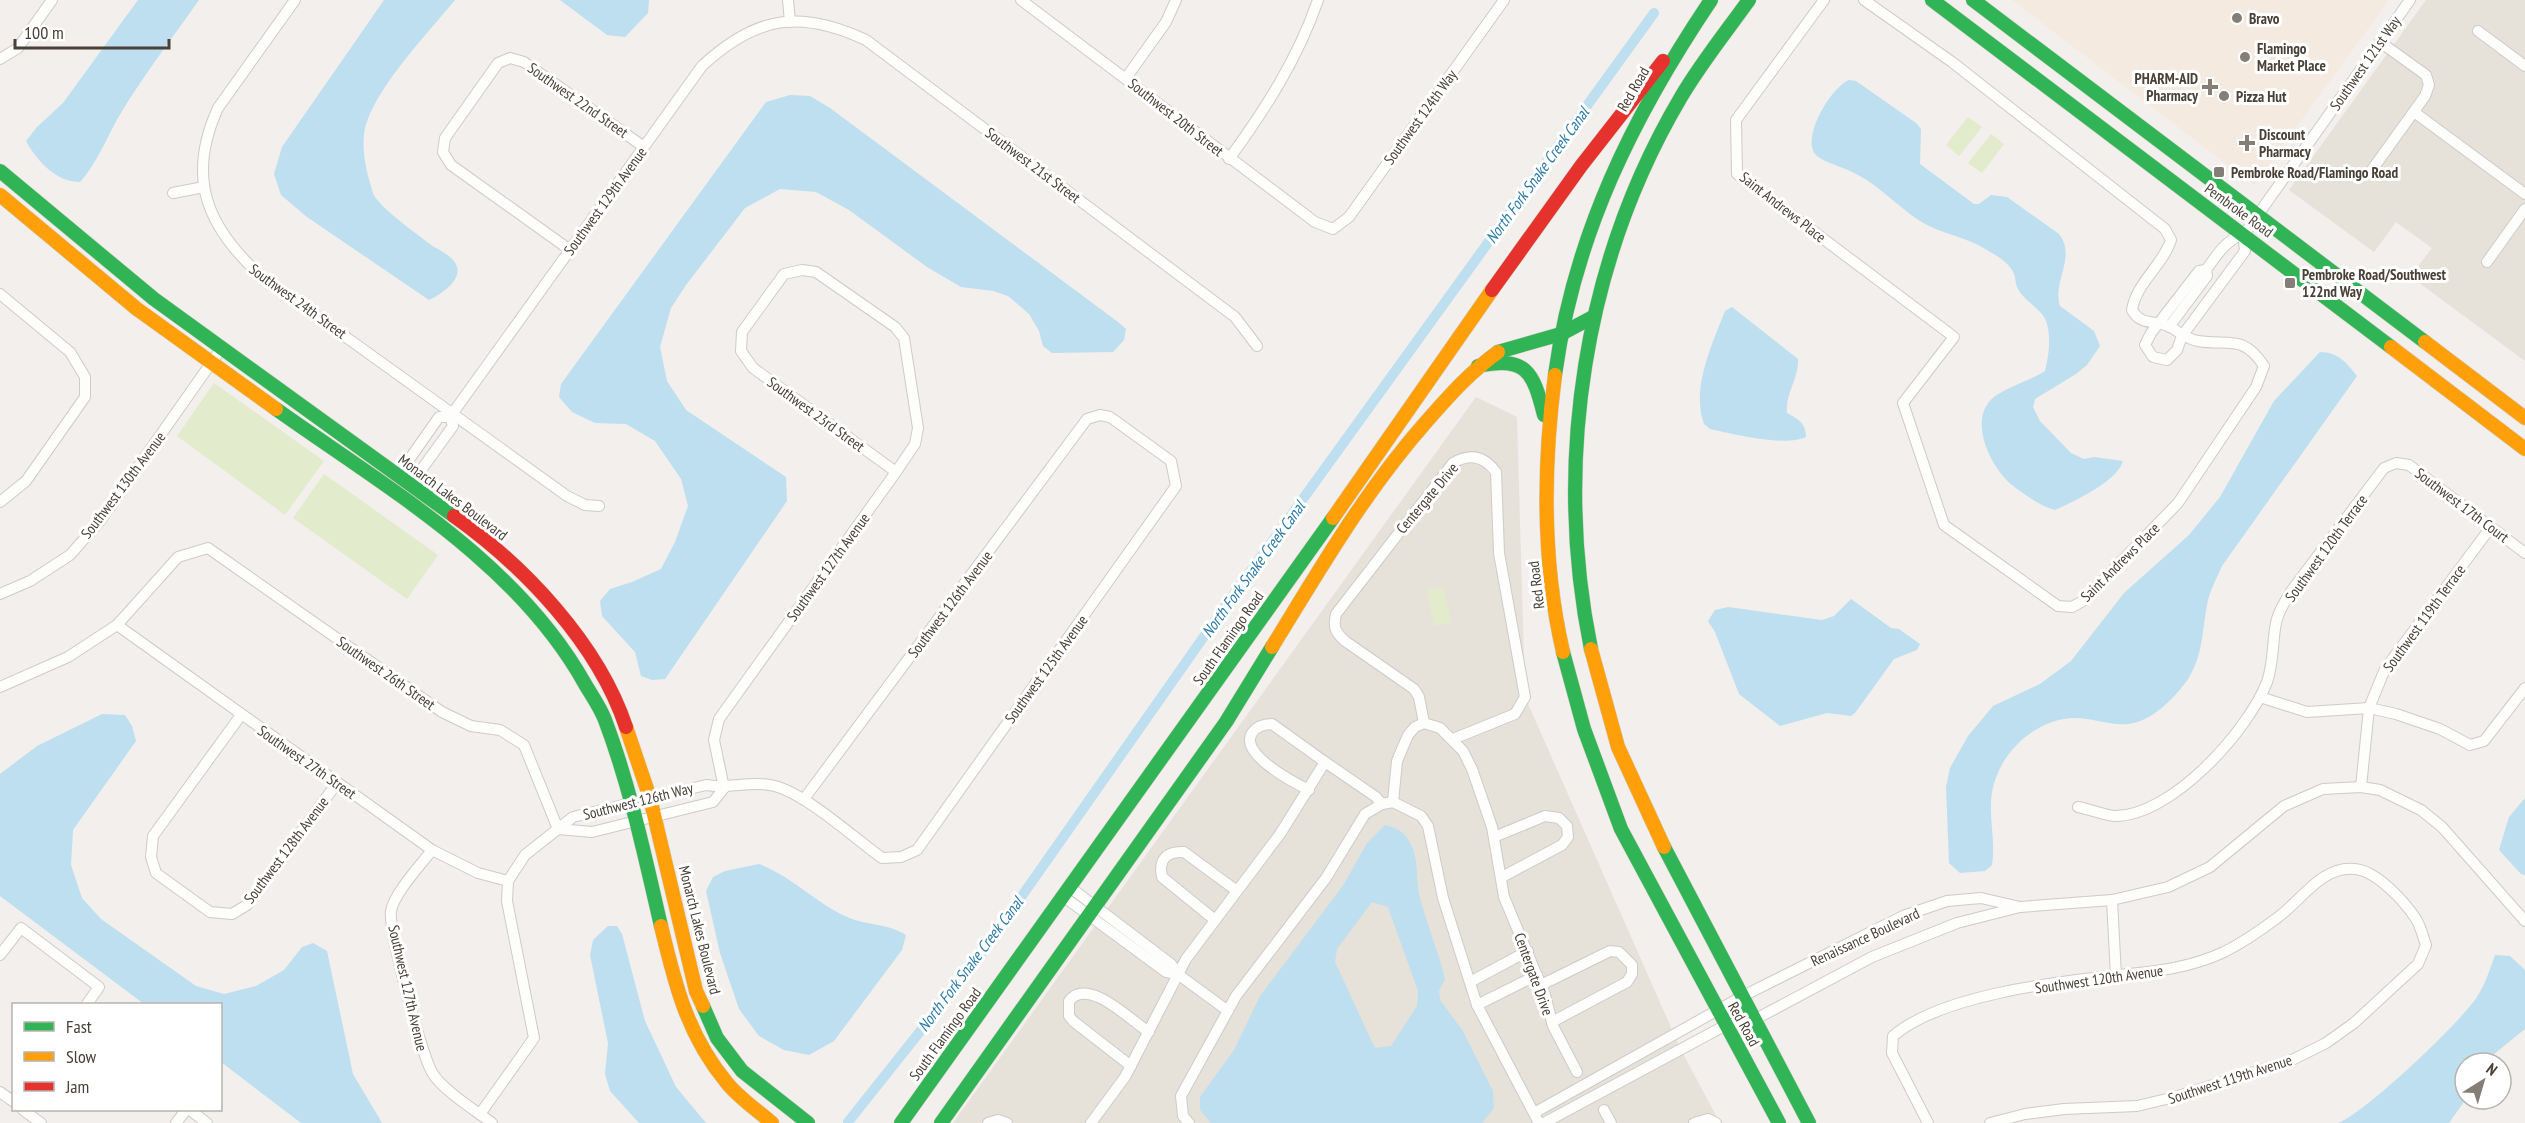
<svg xmlns="http://www.w3.org/2000/svg" width="2525" height="1123" font-family="'PT Sans Narrow',sans-serif">
	<style>
		.residential { fill: #e6e1d9 }
		.commercial { fill: #f4eadf }
		.green { fill: #e2eccc }
		.water { fill: #bddff0; fill-rule: evenodd }
		.lines { fill: none; stroke-linecap: round; stroke-linejoin: round }
		.canal { stroke: #bddff0; stroke-width: 10 }
		.street-casing { stroke: #cecbc8; stroke-width: 12 }
		.fast-casing { stroke: #d3cec4; stroke-width: 15 }
		.slow-casing { stroke: #d3cec4; stroke-width: 15 }
		.jam-casing { stroke: #d3cec4; stroke-width: 15 }
		.street { stroke: #fdfdfc; stroke-width: 10 }
		.fast { stroke: #30b455; stroke-width: 14 }
		.slow { stroke: #ff9f0a; stroke-width: 14 }
		.jam { stroke: #e5322d; stroke-width: 14 }
		.poi-dot { fill: #847e76; stroke: #fff; stroke-width: 2 }
		.labels { text-anchor: middle; dominant-baseline: central; stroke-width: 6; stroke-linejoin: round; paint-order: stroke }
		.poi-label { font-size: 15px; font-weight: bold; fill: #494137; stroke: #fff; text-anchor: start }
		.street-label { font-size: 15px; fill: #494137; stroke: #fff }
		.water-label { font-size: 16px; font-style: italic; fill: #2c7ba6; stroke: #fff }
	</style>
	<rect width="100%" height="100%" fill="#f2efec"/>
	<g class="residential">
		<polygon points="2426,0 2525,0 2525,361 2418,282 2416,269 2432,248 2396,222 2374,252 2289,190"/>
		<polygon points="1476,397 1517,417 1525,697 1681,1050 1720,1123 953,1123"/>
	</g>
	<polygon class="commercial" points="2012,0 2389,0 2254,185"/>
	<g class="green">
		<polygon points="1968,117 1982,127 1959,156 1946,145"/>
		<polygon points="1991,134 2004,144 1982,173 1968,163"/>
		<polygon points="214,383 324,461 285,515 177,436"/>
		<polygon points="324,474 438,555 407,599 293,518"/>
		<polygon points="1444,587 1451,623 1434,626 1427,590"/>
	</g>
	<g class="water">
		<path d="M138 0H199C173 37 146 72 122 111 108 134 98 162 80 182 56 182 37 161 26 141L37 127 63 103Z"/>
		<path d="M384 0H455C429 32 368 95 364 135 362 155 367 174 373 193 377 206 422 238 434 247 440 250 449 255 453 260 468 277 442 294 429 300L307 217 281 195 274 174 282 147Z"/>
		<polygon points="560,0 649,0 649,1 648,13 625,37 607,35"/>
		<path d="M1849 80 1856 81 1916 123 1921 129 1920 164 1974 204H1979L1991 195 2007 197 2059 234C2077 257 2052 281 2060 306L2094 331 2100 346 2087 365 2076 374 2035 399 2033 407 2040 421 2071 453 2084 459 2094 457 2123 461C2117 482 2074 501 2055 510 2039 505 2025 495 2012 485 1992 469 1970 425 1989 402 1998 390 2030 381 2045 371 2049 355 2053 328 2042 314 2034 305 2022 298 2017 287 2015 283 2016 278 2014 274 2010 263 1997 256 1987 250 1967 237 1941 234 1920 221 1898 207 1881 187 1858 175 1847 168 1825 163 1817 156 1799 140 1831 87 1849 80Z"/>
		<polygon points="790,95 810,96 830,108 1118,322 1126,329 1124,340 1113,352 1052,353 1043,346 1039,331 1029,314 1008,296 993,291 961,287 927,267 849,210 816,192 780,189 745,208 686,285 671,308 660,347 667,381 686,410 786,477 787,501 665,679 652,680 641,676 635,652 602,616 600,601 610,589 632,582 661,569 675,542 688,506 681,479 655,441 626,424 595,423 572,412 559,397 561,384 766,102"/>
		<path d="M1732 307 1798 359C1799 379 1785 393 1787 413 1798 419 1806 423 1806 437 1785 447 1733 434 1710 429L1704 424C1691 389 1712 344 1725 311Z"/>
		<path d="M2320 352C2338 352 2347 363 2357 376L2222 566C2217 577 2211 589 2208 600 2202 627 2204 654 2188 679 2175 698 2151 722 2128 724 2110 726 2091 717 2073 718 2034 720 1999 753 1992 792 1988 816 1996 841 1992 865L1985 871 1960 873 1949 863 1946 787 1950 768 1968 736 1993 706 2040 684 2071 661 2124 593 2189 535 2220 497 2274 401Z"/>
		<polygon points="1851,599 1891,628 1899,629 1920,644 1917,650 1894,659 1855,713 1851,716 1827,713 1780,726 1739,694 1715,632 1708,621 1715,610 1728,607 1822,620 1834,616"/>
		<polygon points="102,714 125,715 132,726 136,741 73,830 71,865 82,898 101,919 196,986 224,994 256,986 284,970 302,947 313,943 327,951 353,1074 382,1123 301,1123 221,1062 220,1004 144,1004 0,896 0,774 37,746"/>
		<polygon points="2525,798 2525,875 2521,874 2499,850 2509,817"/>
		<path d="M1385 825C1395 828 1402 830 1408 839 1420 857 1415 879 1420 898 1427 925 1438 951 1445 979L1439 991 1440 1000 1463 1031 1493 1091 1494 1108 1482 1123H1211L1200 1110V1097L1234 1050 1260 996 1344 884 1367 843ZM1372 902 1388 907 1418 991 1417 1006 1391 1046 1375 1048 1372 1042 1335 962 1337 949Z"/>
		<path d="M759 864C791 876 815 902 845 916 866 926 888 923 906 935L902 950 834 1041 809 1055 784 1050 759 1036 739 1009 720 953 706 891 713 877 725 871Z"/>
		<polygon points="608,926 617,926 622,934 645,1021 676,1087 706,1123 639,1123 610,1091 605,1074 608,1043 590,955 593,940"/>
		<path d="M2495 955 2510 956 2525 970V1029L2483 1063H2465L2466 1099 2449 1123H2338C2364 1114 2460 1023 2477 997 2485 985 2490 969 2495 955Z"/>
	</g>
	<g class="lines">
		<polyline class="canal" points="848,1122 977,960 1219,615 1654,13"/>
		<g class="street-casing">
			<g id="street">
				<path d="M295 0 218 108C186 178 207 227 261 276L567 496 585 505 599 506"/>
				<polyline points="788,0 790,22"/>
				<polyline points="1021,0 1315,222 1333,229 1349,217 1504,0"/>
				<path d="M1824 0 1736 120 1737 174 1954 337 1903 403 1944 525 2058 606 2072 607 2083 601 2178 503 2256 387 2264 366C2243 334 2229 346 2198 341 2186 339 2179 331 2168 326 2154 320 2141 326 2132 310 2136 283 2163 265 2171 240L2165 229 1952 62 1864 0"/>
				<polyline points="2478,31 2525,66"/>
				<polyline points="0,59 18,48 52,0"/>
				<polyline points="1126,78 1166,22 1176,0"/>
				<polyline points="2414,112 2525,194"/>
				<path d="M1229 159C1265 110 1298 58 1318 0"/>
				<polyline points="2369,174 2425,96 2429,85 2426,75 2380,42"/>
				<polyline points="173,193 204,187"/>
				<polyline points="570,250 451,165 443,152 445,138 498,63 510,58 524,62 644,147"/>
				<polyline points="2487,262 2525,209"/>
				<polyline points="2206,270 2199,271 2151,333 2145,345 2153,357 2167,360 2177,350 2182,336 2245,251 2243,233"/>
				<polyline points="0,294 70,352 85,377 85,397 26,481 0,502"/>
				<path d="M2169 327 2207 276 2206 270C2219 252 2223 244 2243 233 2252 228 2260 211 2267 202L2410 0"/>
				<polygon points="439,417 450,417 453,426 419,473 411,473 406,464"/>
				<path d="M450 417 702 66C756 16 800 9 866 40L1235 317 1257 346"/>
				<polyline points="0,594 30,581 70,555 100,521 221,349"/>
				<polyline points="117,625 432,850 478,873 508,881"/>
				<polyline points="0,687 68,657 117,625 178,557 208,548 442,712 471,726 500,730 524,745 558,829"/>
				<polyline points="2260,697 2307,712 2369,708 2396,714 2440,729 2470,745 2484,741 2525,688"/>
				<polyline points="241,715 153,836 151,857 156,873 210,912 232,914 247,905 337,783"/>
				<path d="M1424 723 1419 697 1414 689 1345 641C1335 632 1333 627 1336 614L1453 463C1470 453 1484 456 1496 472L1499 553 1525 697 1515 714 1453 739"/>
				<polyline points="2361,787 2369,708 2385,669 2491,527"/>
				<polyline points="724,788 714,740 719,719 896,472 915,444 918,428 904,338 895,327 816,272 802,270 784,274 742,332 741,351 753,368 896,472"/>
				<path d="M1309 790C1293 782 1239 754 1252 733 1257 726 1264 724 1272 724L1325 762"/>
				<polyline points="1393,802 1397,761 1408,735 1415,727 1424,723 1440,728 1463,751 1472,769 1492,827 1504,897 1545,995 1553,1026 1577,1072"/>
				<path d="M2078 807C2089 809 2103 815 2114 816 2171 817 2248 731 2267 682 2274 662 2272 643 2276 623 2278 611 2286 600 2292 590L2384 468 2396 463 2409 465 2525 553"/>
				<polyline points="558,829 592,832 713,802 724,788"/>
				<polyline points="1494,837 1545,816 1559,818 1567,826 1568,837 1562,845 1502,877"/>
				<path d="M432 850C421 865 394 893 391 911 388 930 422 1057 433 1074 443 1090 476 1111 492 1123"/>
				<polyline points="1071,888 1171,964 1179,975 1228,1011"/>
				<polyline points="1064,897 1166,972 1179,975"/>
				<polyline points="2112,900 2116,976"/>
				<path d="M1215 920 1162 877C1158 859 1167 851 1184 852L1237 891"/>
				<polyline points="0,955 21,928 99,987 87,1004"/>
				<polyline points="1470,982 1528,951"/>
				<polyline points="1541,985 1610,951 1619,952 1632,965 1632,974 1627,982 1552,1022"/>
				<polyline points="1477,1005 1537,975"/>
				<path d="M1131 1066 1073 1021 1069 1016V1001C1088 976 1131 1021 1149 1032"/>
				<polyline points="0,1092 14,1102"/>
				<polyline points="23,1110 41,1123"/>
				<polyline points="190,1110 207,1123"/>
				<polyline points="1604,1110 1611,1123"/>
				<polyline points="1534,1113 1741,997 1903,916 1947,901 1981,898 2020,907"/>
				<path d="M480 1114 534 1038 507 901 508 881 525 855 573 817 706 785C729 789 748 781 770 785 802 790 854 838 882 858L901 857 917 850 1176 486 1171 461 1110 417 1100 415 1087 419 804 799"/>
				<polyline points="176,1123 186,1110"/>
				<polyline points="988,1123 998,1120 1007,1123"/>
				<polyline points="1091,1123 1125,1077 1186,959 1280,834 1325,762 1376,797 1382,804"/>
				<polyline points="1189,1123 1183,1116 1181,1096 1236,996 1326,878 1365,814 1382,804 1393,802 1421,816 1428,826 1443,898 1477,1005 1539,1123"/>
				<polyline points="1544,1123 1726,1025 1754,1020 1872,957 1957,923 2020,907 2112,900 2168,887 2210,867 2284,806 2323,789 2361,787 2380,790 2421,810 2442,827 2525,921"/>
				<polyline points="1694,1123 1708,1119 1716,1123"/>
				<path d="M1928 1123 1892 1053 1893 1036C1941 995 2055 982 2118 975 2154 972 2190 968 2224 952 2242 943 2261 930 2277 918 2301 901 2322 865 2355 869 2377 871 2405 902 2416 919 2421 927 2423 937 2426 945L2418 964 2354 1023 2326 1043 2292 1060 2175 1097 2137 1106 2064 1109 2025 1114 1990 1123"/>
			</g>
		</g>
		<g class="fast-casing">
			<g id="fast">
				<polyline points="1932,0 2391,347"/>
				<polyline points="1973,0 2425,342"/>
				<polyline points="0,171 154,299 454,516"/>
				<polyline points="1498,352 1561,334 1593,317"/>
				<path d="M1478 366C1526 356 1533 371 1544 415"/>
				<path d="M1555 375C1574 235 1633 116 1711 0"/>
				<path d="M276 409C387 488 517 562 585 684 592 696 600 707 605 720 630 786 645 857 661 926"/>
				<path d="M1591 649C1553 462 1584 261 1681 97 1701 63 1726 32 1749 0"/>
				<polyline points="1563,652 1584,729 1621,829 1779,1123"/>
				<polyline points="1664,847 1809,1123"/>
				<polyline points="703,1006 717,1038 742,1071 808,1123"/>
				<polyline points="901,1123 1333,518"/>
				<polyline points="941,1123 1226,722 1272,647"/>
			</g>
		</g>
		<g class="slow-casing">
			<g id="slow">
				<polyline points="0,195 137,309 276,409"/>
				<polyline points="2425,342 2525,418"/>
				<polyline points="2391,347 2525,449"/>
				<path d="M1555 375C1543 467 1542 561 1563 652"/>
				<polyline points="1333,518 1492,290"/>
				<path d="M1272 647C1320 569 1365 491 1426 422 1450 395 1469 373 1498 352"/>
				<polyline points="1591,649 1618,747 1664,847"/>
				<polyline points="626,727 650,798 696,991 703,1006"/>
				<path d="M661 926C675 984 687 1035 727 1083 739 1098 757 1110 772 1123"/>
			</g>
		</g>
		<g class="jam-casing">
			<g id="jam">
				<polyline points="1492,290 1581,166 1663,61"/>
				<path d="M454 516C524 566 598 643 626 727"/>
			</g>
		</g>
		<use href="#street" class="street"/>
		<use href="#fast" class="fast"/>
		<use href="#slow" class="slow"/>
		<use href="#jam" class="jam"/>
	</g>
	<g class="poi-dot">
		<circle cx="2237" cy="18" r="6"/>
		<circle cx="2245" cy="57" r="6"/>
		<path d="M2207 78h6v6h6v6h-6v6h-6v-6h-6v-6h6z"/>
		<circle cx="2224" cy="96" r="6"/>
		<path d="M2244 134h6v6h6v6h-6v6h-6v-6h-6v-6h6z"/>
		<rect x="2213" y="166" width="12" height="12" rx="3"/>
		<rect x="2284" y="277" width="12" height="12" rx="3"/>
	</g>
	<g class="labels">
		<g class="poi-label">
			<text x="2249" y="18">Bravo</text>
			<text x="2257" y="48">Flamingo<tspan x="2257" dy="17">Market Place</tspan></text>
			<text x="2198" y="78" text-anchor="end">PHARM-AID<tspan x="2198" dy="17">Pharmacy</tspan></text>
			<text x="2236" y="96">Pizza Hut</text>
			<text x="2259" y="134">Discount<tspan x="2259" dy="17">Pharmacy</tspan></text>
			<text x="2231" y="172">Pembroke Road/Flamingo Road</text>
			<text x="2302" y="274">Pembroke Road/Southwest<tspan x="2302" dy="17">122nd Way</tspan></text>
		</g>
		<g class="street-label">
			<text transform="translate(2365 63) rotate(-55)">Southwest 121st Way</text>
			<text transform="translate(1633 89) rotate(-60)">Red Road</text>
			<text transform="translate(578 100) rotate(35)">Southwest 22nd Street</text>
			<text transform="translate(1176 117) rotate(38)">Southwest 20th Street</text>
			<text transform="translate(1420 117) rotate(-54)">Southwest 124th Way</text>
			<text transform="translate(1033 165) rotate(37)">Southwest 21st Street</text>
			<text transform="translate(605 201) rotate(-54)">Southwest 129th Avenue</text>
			<text transform="translate(1783 207) rotate(38)">Saint Andrews Place</text>
			<text transform="translate(2239 210) rotate(36)">Pembroke Road</text>
			<text transform="translate(298 301) rotate(36)">Southwest 24th Street</text>
			<text transform="translate(816 414) rotate(36)">Southwest 23rd Street</text>
			<text transform="translate(123 485) rotate(-53)">Southwest 130th Avenue</text>
			<text transform="translate(453 497) rotate(37)">Monarch Lakes Boulevard</text>
			<text transform="translate(1427 498) rotate(-50)">Centergate Drive</text>
			<text transform="translate(2462 505) rotate(37)">Southwest 17th Court</text>
			<text transform="translate(2326 548) rotate(-54)">Southwest 120th Terrace</text>
			<text transform="translate(2120 562) rotate(-45)">Saint Andrews Place</text>
			<text transform="translate(828 567) rotate(-54)">Southwest 127th Avenue</text>
			<text transform="translate(1536 585) rotate(-97)">Red Road</text>
			<text transform="translate(950 604) rotate(-53)">Southwest 126th Avenue</text>
			<text transform="translate(2424 618) rotate(-54)">Southwest 119th Terrace</text>
			<text transform="translate(1228 638) rotate(-55)">South Flamingo Road</text>
			<text transform="translate(1046 669) rotate(-54)">Southwest 125th Avenue</text>
			<text transform="translate(386 673) rotate(35)">Southwest 26th Street</text>
			<text transform="translate(307 762) rotate(35)">Southwest 27th Street</text>
			<text transform="translate(638 801) rotate(-14)">Southwest 126th Way</text>
			<text transform="translate(286 850) rotate(-53)">Southwest 128th Avenue</text>
			<text transform="translate(700 930) rotate(76)">Monarch Lakes Boulevard</text>
			<text transform="translate(1865 937) rotate(-25)">Renaissance Boulevard</text>
			<text transform="translate(1534 974) rotate(70)">Centergate Drive</text>
			<text transform="translate(2099 979) rotate(-8)">Southwest 120th Avenue</text>
			<text transform="translate(408 988) rotate(77)">Southwest 127th Avenue</text>
			<text transform="translate(1744 1024) rotate(61)">Red Road</text>
			<text transform="translate(945 1034) rotate(-54)">South Flamingo Road</text>
			<text transform="translate(2230 1079) rotate(-18)">Southwest 119th Avenue</text>
		</g>
		<g class="water-label">
			<text transform="translate(1537 175) rotate(-54)">North Fork Snake Creek Canal</text>
			<text transform="translate(1253 569) rotate(-54)">North Fork Snake Creek Canal</text>
			<text transform="translate(970 964) rotate(-53)">North Fork Snake Creek Canal</text>
		</g>
	</g>
	<rect x="12" y="1003" width="210" height="108" fill="#ffffff" stroke="#b6b3af" stroke-width="1.5"/>
	<rect x="24" y="1022" width="30" height="9" fill="#30b455" stroke="#b6b3af" stroke-width="1.5"/>
	<text x="66" y="1033" font-size="18" fill="#494137">Fast</text>
	<rect x="24" y="1052" width="30" height="9" fill="#ff9f0a" stroke="#b6b3af" stroke-width="1.5"/>
	<text x="66" y="1063" font-size="18" fill="#494137">Slow</text>
	<rect x="24" y="1082" width="30" height="9" fill="#e5322d" stroke="#b6b3af" stroke-width="1.5"/>
	<text x="66" y="1093" font-size="18" fill="#494137">Jam</text>
	<g transform="translate(2483 1081) rotate(37)"><circle r="28" fill="#ffffff" stroke="#b6b3af" stroke-width="1.5"/>
	<path d="M0-4.5L10 22L0 15L-10 22Z" fill="#847e76"/>
	<text y="-9" font-size="16" font-weight="bold" text-anchor="middle" fill="#494137">N</text>
	</g>
	<path d="M15 39v9h154v-9" fill="none" stroke="#494137" stroke-width="3"/>
	<text x="24" y="39" font-size="18" fill="#494137" stroke="#ffffff" stroke-width="4.5" paint-order="stroke">100 m</text>
</svg>
